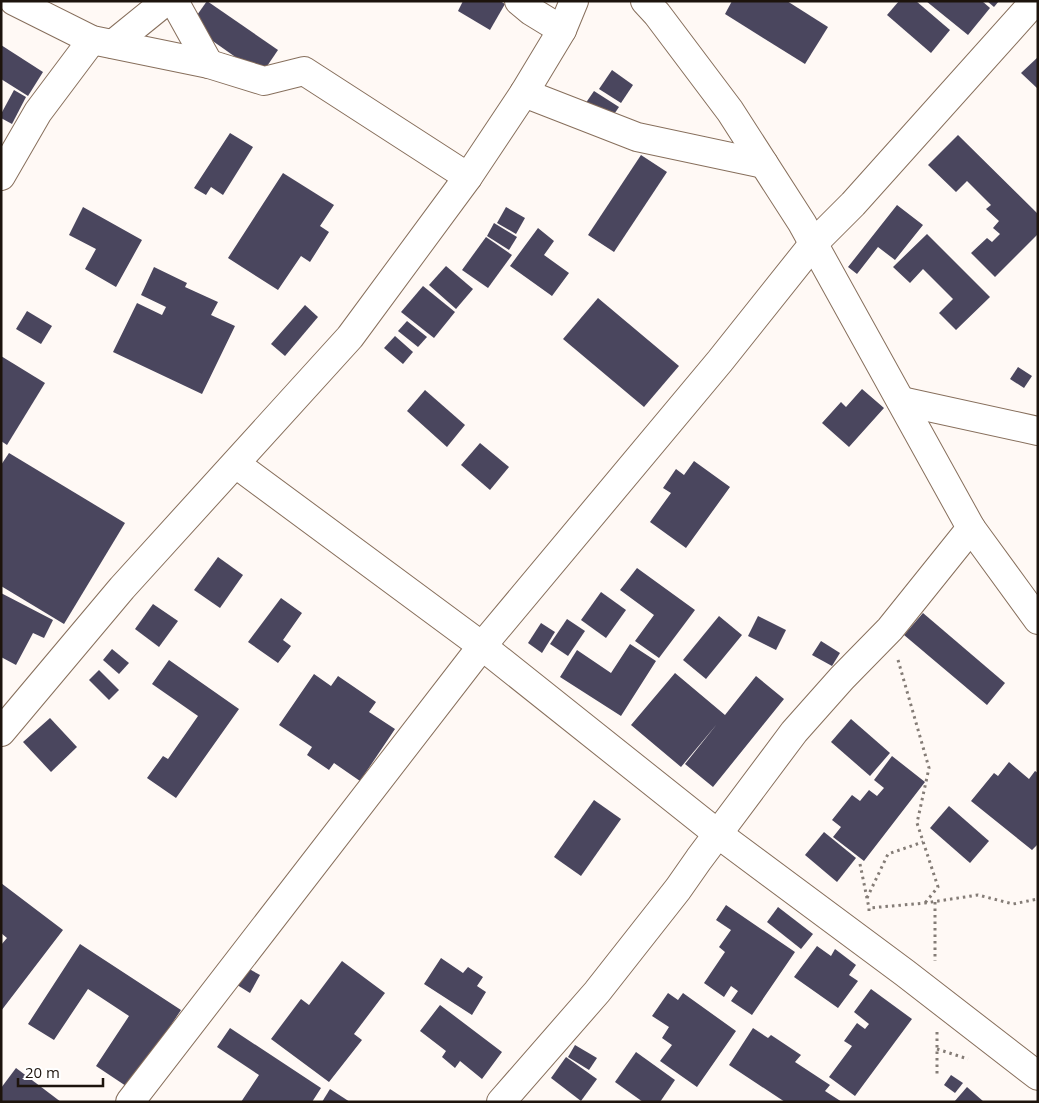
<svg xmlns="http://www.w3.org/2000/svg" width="1039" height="1103" font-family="'Open Sans',sans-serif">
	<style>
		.building { fill: #4a465e }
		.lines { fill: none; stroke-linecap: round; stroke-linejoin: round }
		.minor-casing { stroke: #876f5c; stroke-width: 30 }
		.path { stroke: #847c76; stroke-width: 3; stroke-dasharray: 2.5 4; stroke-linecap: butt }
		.minor { stroke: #fff; stroke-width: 28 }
	</style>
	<rect width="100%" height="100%" fill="#fff9f5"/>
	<g class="building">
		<polygon points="207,1 278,50 261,75 190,25"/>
		<polygon points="463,1 500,1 505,4 490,30 458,11"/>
		<polygon points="732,1 787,1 828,27 805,64 725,14"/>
		<polygon points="899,1 916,1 950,30 931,53 887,15"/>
		<polygon points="926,1 982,1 990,8 968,35"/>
		<polygon points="987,1 999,1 994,7"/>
		<polygon points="1,45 43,72 28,96 1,79"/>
		<polygon points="1038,57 1038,89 1021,73"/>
		<polygon points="612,70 633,85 621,103 599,89"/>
		<polygon points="14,90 26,97 12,124 1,118 1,114"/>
		<polygon points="594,91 619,107 608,123 583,107"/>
		<polygon points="230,133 253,147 223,195 211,187 206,195 194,188"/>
		<polygon points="958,135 1038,214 1038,234 995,277 971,253 987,238 992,242 1000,234 993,228 999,221 986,209 991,205 967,181 956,192 928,165"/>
		<polygon points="641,155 667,172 614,252 588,235"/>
		<polygon points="283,173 334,205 320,226 329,232 310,262 301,256 278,290 228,258"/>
		<polygon points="897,205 923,225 895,260 878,247 857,274 848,267"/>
		<polygon points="83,207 142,240 116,287 85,269 96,249 69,235"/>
		<polygon points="506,207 525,218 516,234 497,223"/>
		<polygon points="494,223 517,237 509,250 487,236"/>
		<polygon points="538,228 554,241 544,255 569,273 552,296 510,266"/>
		<polygon points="927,234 990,297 956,330 939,313 953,299 923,269 910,283 893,267"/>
		<polygon points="486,237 512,255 488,288 462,270"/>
		<polygon points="446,266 473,289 456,309 429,285"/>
		<polygon points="154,267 187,283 185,287 218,302 211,315 235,326 202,394 113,352 137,303 162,315 166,307 141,295"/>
		<polygon points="423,286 455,312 434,338 401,312"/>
		<polygon points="598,298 679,366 644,407 563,339"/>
		<polygon points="305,305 318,317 285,356 271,344"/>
		<polygon points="27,311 52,326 41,344 16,329"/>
		<polygon points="407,321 427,337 418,347 398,331"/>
		<polygon points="395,336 413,352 403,364 384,348"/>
		<polygon points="1,356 45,383 7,445 1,441"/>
		<polygon points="1018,367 1032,376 1024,388 1010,379"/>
		<polygon points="862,389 884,408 849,447 822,423 841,402 846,407"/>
		<polygon points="425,390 465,425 447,447 407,411"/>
		<polygon points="480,443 509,467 490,490 461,465"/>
		<polygon points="9,453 125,523 64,624 1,586 1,465"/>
		<polygon points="694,461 730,487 686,548 650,522 671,493 663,488 676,469 684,475"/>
		<polygon points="218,557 243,575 220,608 194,590"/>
		<polygon points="637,568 695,610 659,658 635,641 654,615 620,590"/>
		<polygon points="601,592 626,610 606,638 581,620"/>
		<polygon points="1,593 53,620 44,638 33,633 16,665 1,657"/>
		<polygon points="281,598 302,613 283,640 291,646 278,663 248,642"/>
		<polygon points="153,604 178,621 159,647 135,629"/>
		<polygon points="923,613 1005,683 987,705 904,635"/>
		<polygon points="719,616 742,635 706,679 683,660"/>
		<polygon points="758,616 786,630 776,650 748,636"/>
		<polygon points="567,619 585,631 568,656 550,644"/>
		<polygon points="541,623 555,632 542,653 528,643"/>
		<polygon points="821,641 840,653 832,666 812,655"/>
		<polygon points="630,644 656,661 621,716 560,677 577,650 611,673"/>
		<polygon points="112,649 129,663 119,674 103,660"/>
		<polygon points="169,660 239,709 176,798 147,778 163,756 168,759 198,716 152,684"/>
		<polygon points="99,670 119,690 109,700 89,680"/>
		<polygon points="675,673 725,715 756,676 784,699 713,787 685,764 717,724 681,767 631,725"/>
		<polygon points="314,674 331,686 338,676 376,702 369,712 395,729 360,781 334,763 329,770 307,755 312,747 279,725"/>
		<polygon points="50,718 77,747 51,772 23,742"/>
		<polygon points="851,719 890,753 870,776 831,742"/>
		<polygon points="892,756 925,782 864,861 833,837 841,827 832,820 852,795 860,801 869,790 877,796 884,788 874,780"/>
		<polygon points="1009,762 1029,779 1035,771 1038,773 1038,844 1032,850 971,801 994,773 998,776"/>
		<polygon points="594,800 621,819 581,876 554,857"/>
		<polygon points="949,806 989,841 970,863 930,828"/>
		<polygon points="824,832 856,858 837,882 805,855"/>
		<polygon points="1,883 63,930 1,1011 1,945 7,938 1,933"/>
		<polygon points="726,905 795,952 752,1015 731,1001 738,991 731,986 724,997 704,983 725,952 719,947 731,930 716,920"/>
		<polygon points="778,907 813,934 801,949 767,922"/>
		<polygon points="80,944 181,1010 129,1088 96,1066 129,1016 88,989 54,1040 28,1024"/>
		<polygon points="817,946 831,956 835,949 856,965 849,975 858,981 838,1008 794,977"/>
		<polygon points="441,958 463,973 468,967 483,977 477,986 486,992 472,1015 424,984"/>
		<polygon points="342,961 385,993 354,1034 362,1040 329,1082 271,1039 301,999 309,1005"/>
		<polygon points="244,966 260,975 250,993 234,983"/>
		<polygon points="871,989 912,1019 855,1096 829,1077 852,1046 844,1041 857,1023 865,1029 869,1024 854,1012"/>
		<polygon points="668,993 678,1000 683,993 736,1031 697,1087 660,1061 672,1045 662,1038 669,1027 652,1016"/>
		<polygon points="440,1005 502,1052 482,1079 460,1061 455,1068 442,1057 446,1051 420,1031"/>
		<polygon points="230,1028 321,1088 312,1102 241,1102 259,1075 217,1047"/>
		<polygon points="753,1028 768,1038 771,1035 801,1055 795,1062 830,1085 825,1091 842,1102 785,1102 729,1065"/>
		<polygon points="575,1045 597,1058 589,1070 568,1057"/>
		<polygon points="636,1052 675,1080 660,1102 643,1102 615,1082"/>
		<polygon points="566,1057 597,1079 581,1101 551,1078"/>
		<polygon points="16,1068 61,1102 1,1102 1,1088"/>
		<polygon points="951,1075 963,1083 955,1093 944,1085"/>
		<polygon points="967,1087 984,1102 954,1102"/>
		<polygon points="330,1089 350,1102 322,1102"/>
	</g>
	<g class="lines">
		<g class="minor-casing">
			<g id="minor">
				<polyline points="14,1 92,40 209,64 264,81 304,71 468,177"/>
				<polyline points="174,1 209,64"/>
				<polyline points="519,1 531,11 562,30"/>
				<polyline points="645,1 657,14 730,111 802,223 971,528 1038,620"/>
				<polyline points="113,44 166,1"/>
				<polyline points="524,93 637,137 764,164"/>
				<polyline points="1,176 38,112 92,40"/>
				<polyline points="901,401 1038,431"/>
				<polyline points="236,464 482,646 718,834 905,973 1038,1076"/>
				<polyline points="1,732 122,588 350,337 468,177 524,93 562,30 574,1"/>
				<polyline points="130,1102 482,646 720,361 814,243 853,204 1035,1"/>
				<polyline points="501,1102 597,992 678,889 699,859 794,732 842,678 890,629 971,528"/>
			</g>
		</g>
		<g class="path">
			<polyline points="898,660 929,768 917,823 938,887 925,903"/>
			<polyline points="860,864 869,908"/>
			<polyline points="867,898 888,854 923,842"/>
			<polyline points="935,902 935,961"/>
			<polyline points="869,911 869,908 925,903 978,895 1013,904 1038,899"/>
			<polyline points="937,1032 937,1076"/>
			<polyline points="937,1049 968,1059"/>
		</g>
		<use href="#minor" class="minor"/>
	</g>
	<rect width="1039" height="1103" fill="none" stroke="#1d140d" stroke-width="5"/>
	<path d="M18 1078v8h85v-8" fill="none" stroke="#1d140d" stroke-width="2.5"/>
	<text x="25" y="1078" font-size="15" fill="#1d140d" stroke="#ffffff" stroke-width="4" paint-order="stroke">20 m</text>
</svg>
